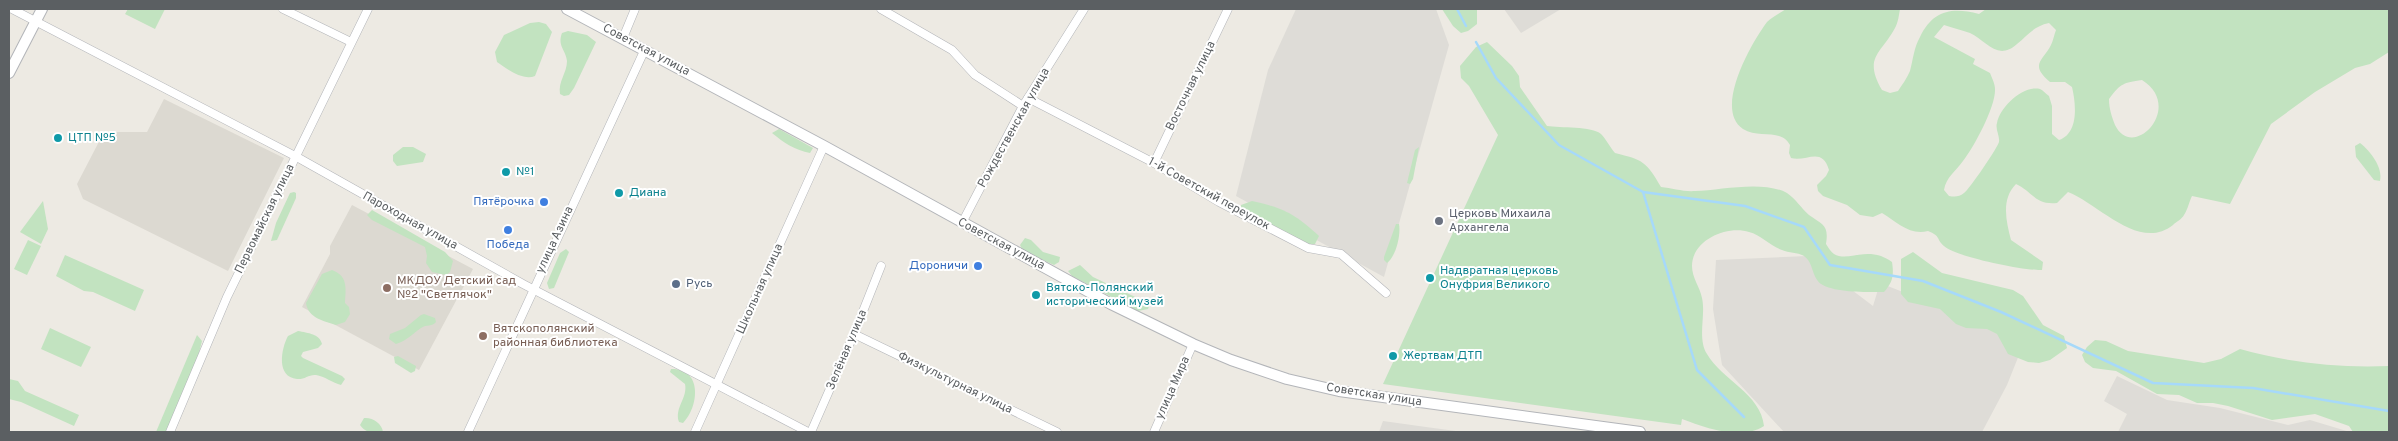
<svg xmlns="http://www.w3.org/2000/svg" width="2398" height="441" font-family="Overpass,sans-serif">
	<style>
		.industrial { fill: #dedcd7 }
		.education { fill: #dcd9d1 }
		.green { fill: #c2e3c0; fill-rule: evenodd }
		.lines { fill: none; stroke-linecap: round; stroke-linejoin: round }
		.stream { stroke: #a6d9fa; stroke-width: 2.5 }
		.minor-casing { stroke: #b3b5b9; stroke-width: 9 }
		.tertiary-casing { stroke: #b3b5b9; stroke-width: 12 }
		.minor { stroke: #fff; stroke-width: 8 }
		.tertiary { stroke: #fff; stroke-width: 10 }
		.culture-dot { fill: #0f9aa8; stroke: #fff; stroke-width: 2 }
		.shop-dot { fill: #3f7fe0; stroke: #fff; stroke-width: 2 }
		.worship-dot { fill: #6b7280; stroke: #fff; stroke-width: 2 }
		.service-dot { fill: #5c6f8a; stroke: #fff; stroke-width: 2 }
		.education-dot { fill: #8d6e63; stroke: #fff; stroke-width: 2 }
		.labels { text-anchor: middle; dominant-baseline: central; stroke-width: 4; stroke-linejoin: round; paint-order: stroke }
		.street-label { font-size: 12px; fill: #5b5f62; stroke: #fff }
		.culture-label { font-size: 12px; fill: #0d838f; stroke: #fff; text-anchor: start }
		.shop-label { font-size: 12px; fill: #366cbe; stroke: #fff; text-anchor: end }
		.worship-label { font-size: 12px; fill: #5b616d; stroke: #fff; text-anchor: start }
		.education-label { font-size: 12px; fill: #785e54; stroke: #fff; text-anchor: start }
		.service-label { font-size: 12px; fill: #4e5e75; stroke: #fff; text-anchor: start }
	</style>
	<rect width="100%" height="100%" fill="#edeae3"/>
	<g class="industrial">
		<polygon points="1296,9 1436,9 1449,45 1384,277 1236,196 1268,70"/>
		<polygon points="1504,9 1561,9 1521,33"/>
		<polygon points="1807,256 1873,306 1880,283 2025,340 2007,385 1982,432 1784,432 1722,365 1713,309 1716,260"/>
		<polygon points="2117,376 2167,400 2220,408 2288,425 2310,420 2350,432 2118,432 2127,414 2104,401"/>
		<polygon points="1383,421 1426,427 1463,432 1379,432"/>
	</g>
	<g class="education">
		<polygon points="164,99 284,158 228,271 83,199 77,184 104,132 147,132"/>
		<polygon points="352,205 473,269 419,370 302,307 330,254 330,246"/>
	</g>
	<g class="green">
		<polygon points="128,9 165,9 155,29 125,14"/>
		<polygon points="1442,9 1477,9 1477,24 1468,31 1461,33 1453,26"/>
		<path d="M1786 9H1900C1899 15 1898 23 1895 28 1881 54 1863 57 1882 90L1890 93 1898 91C1902 85 1907 78 1910 71 1913 60 1914 47 1920 37 1933 10 1952 7 1979 14L1986 9H2389V52L2370 64 2355 68 2315 92 2271 124 2230 204 2192 196C2189 202 2188 209 2184 215 2182 219 2176 222 2173 225 2139 252 2099 204 2068 192L2057 203C2035 205 2033 192 2016 184 2001 199 2006 221 2011 240L2043 262 2042 270C2025 271 1956 257 1944 246 1936 239 1941 236 1928 231 1910 236 1897 222 1882 213L1873 217 1860 215 1847 205 1823 196 1818 191 1817 185 1826 176 1829 170C1822 146 1807 162 1791 158L1789 153 1790 145C1781 128 1759 139 1743 129 1713 109 1752 42 1767 22 1772 17 1780 13 1786 9ZM2049 23 2056 30C2054 35 2053 41 2051 45 2043 61 2029 64 2050 82H2065L2072 87C2076 104 2079 133 2059 140L2052 134V106L2049 96C2046 94 2043 90 2040 89 2023 85 2000 107 1997 123 1995 129 2000 136 1999 142 1998 147 1969 190 1964 193 1959 197 1955 197 1949 196L1944 190C1946 177 1956 171 1963 161 1974 147 1996 106 1995 89 1995 84 1992 78 1990 73L1973 64 1975 59 1934 37 1944 25C1952 28 1962 30 1970 33 1986 40 1997 62 2017 44 2028 35 2034 26 2049 23ZM2142 80C2185 107 2133 162 2115 125 2112 117 2109 109 2109 99 2121 83 2123 83 2142 80Z"/>
		<path d="M539 22 546 24 552 32 535 76C523 81 507 69 497 62L495 52 504 35 530 23Z"/>
		<path d="M568 31 587 35 596 42 574 88 569 95 564 96 560 94C558 81 567 73 567 61 566 50 557 46 562 33Z"/>
		<path d="M1487 42 1512 66 1519 76 1520 87 1547 126C1560 128 1592 126 1601 134 1606 139 1610 147 1615 153 1643 160 1646 161 1661 187 1672 188 1684 192 1695 191 1721 190 1763 180 1787 193 1796 199 1801 208 1809 215 1823 225 1829 225 1826 244 1828 247 1831 252 1834 254 1849 263 1867 244 1892 262 1894 275 1893 282 1884 292 1868 292 1835 293 1821 284 1811 276 1814 263 1804 256 1797 252 1789 253 1782 250 1770 246 1761 235 1749 232 1727 225 1692 240 1692 266 1692 278 1700 287 1702 298 1706 316 1697 338 1707 354 1722 380 1761 394 1764 426 1741 441 1706 428 1682 419L1681 425 1383 384 1498 135 1469 86 1461 78 1460 66 1476 47Z"/>
		<path d="M779 129 813 148 810 153C795 150 784 143 772 133Z"/>
		<path d="M2360 143C2370 151 2383 167 2380 181L2374 180 2356 157 2355 146Z"/>
		<polygon points="403,147 413,147 426,154 423,162 397,166 393,161 393,155"/>
		<polygon points="1419,147 1413,179 1410,184 1407,183 1415,150"/>
		<polygon points="294,192 296,193 296,198 277,240 271,241 276,223 290,193"/>
		<polygon points="43,201 48,229 41,244 20,232"/>
		<path d="M1252 201C1284 208 1295 214 1319 236L1315 244H1308L1240 209 1241 205Z"/>
		<polygon points="372,210 445,252 453,261 450,272 446,275 432,272 426,263 427,256 425,247 372,220 367,215"/>
		<path d="M1396 224H1399C1401 235 1396 256 1387 263L1384 260V257Z"/>
		<polygon points="1025,238 1031,240 1043,252 1060,257 1059,262 1054,265 1023,251 1020,245"/>
		<polygon points="28,240 41,246 27,275 14,269"/>
		<polygon points="566,249 569,252 554,288 549,289 547,283 560,253"/>
		<polygon points="1913,252 1942,273 2013,290 2023,296 2043,325 2064,336 2067,348 2050,360 2039,363 2028,362 2008,354 1997,334 1987,329 1966,328 1956,324 1940,309 1908,302 1901,294 1901,259"/>
		<polygon points="65,255 144,290 135,311 93,292 84,291 56,276"/>
		<polygon points="1080,265 1093,277 1150,304 1148,309 1138,311 1072,276 1068,271"/>
		<path d="M332 270C348 276 346 288 345 303L349 307 350 314 345 322 336 325C324 321 308 318 306 303L322 274Z"/>
		<path d="M424 314 435 318 436 322C432 327 427 324 421 328 412 334 408 340 396 344L389 339 390 334 405 328 421 315Z"/>
		<polygon points="50,328 91,347 81,367 41,349"/>
		<path d="M298 331C308 333 320 334 322 344L318 348 303 352 301 356 303 358 342 376 345 379 341 385C333 383 324 376 316 375 309 374 304 380 297 379 276 377 281 349 288 336Z"/>
		<polygon points="197,335 202,341 198,357 168,432 156,432"/>
		<path d="M2095 340 2106 341 2128 351 2204 363 2221 359 2240 349C2290 363 2338 368 2389 366V432H2353L2349 426 2315 414 2272 420 2228 406 2213 403H2197L2179 395 2157 394 2116 371 2093 368 2085 362 2082 355 2087 347Z"/>
		<polygon points="398,356 416,366 415,371 411,373 395,363 394,357"/>
		<path d="M671 369C703 368 699 407 683 423L679 422C674 408 688 398 685 384L670 372Z"/>
		<polygon points="9,379 18,381 25,391 79,415 74,426 21,402 9,399"/>
		<path d="M364 418C372 417 382 423 383 432 374 432 366 434 360 425Z"/>
	</g>
	<g class="lines">
		<g class="stream">
			<polyline points="1457,9 1466,26"/>
			<polyline points="1476,42 1496,78 1559,145 1643,192 1745,206 1804,227 1830,265 1923,281 2001,312 2153,383 2253,388 2389,411"/>
			<polyline points="1643,192 1697,370 1744,417"/>
		</g>
		<g class="minor-casing">
			<g id="minor">
				<polyline points="12,9 295,156 523,284 808,432"/>
				<polyline points="283,9 351,42"/>
				<polyline points="881,9 952,50 975,75 1023,106"/>
				<polyline points="623,38 635,9"/>
				<polyline points="1028,98 1154,163 1219,202 1308,248 1341,254 1386,293"/>
				<polyline points="1154,163 1228,9"/>
				<polyline points="962,223 1023,106 1084,9"/>
				<polyline points="854,334 1057,432"/>
				<polyline points="170,432 227,297 368,9"/>
				<polyline points="468,432 645,49"/>
				<polyline points="695,432 824,146"/>
				<polyline points="811,432 854,334 881,266"/>
				<polyline points="1154,432 1193,344"/>
			</g>
		</g>
		<g class="tertiary-casing">
			<g id="tertiary">
				<polyline points="567,9 824,146 1111,304 1193,344 1231,360 1287,379 1339,391 1640,432"/>
				<polyline points="9,73 42,9"/>
			</g>
		</g>
		<use href="#minor" class="minor"/>
		<use href="#tertiary" class="tertiary"/>
	</g>
	<g class="culture-dot">
		<circle cx="58" cy="138" r="5"/>
		<circle cx="506" cy="172" r="5"/>
		<circle cx="619" cy="193" r="5"/>
		<circle cx="1430" cy="278" r="5"/>
		<circle cx="1036" cy="295" r="5"/>
		<circle cx="1393" cy="356" r="5"/>
	</g>
	<g class="shop-dot">
		<circle cx="544" cy="202" r="5"/>
		<circle cx="508" cy="230" r="5"/>
		<circle cx="978" cy="266" r="5"/>
	</g>
	<circle class="worship-dot" cx="1439" cy="221" r="5"/>
	<circle class="service-dot" cx="676" cy="284" r="5"/>
	<g class="education-dot">
		<circle cx="387" cy="288" r="5"/>
		<circle cx="483" cy="336" r="5"/>
	</g>
	<g class="labels">
		<g class="street-label">
			<text transform="translate(646 50) rotate(28)">Советская улица</text>
			<text transform="translate(1191 86) rotate(-64)">Восточная улица</text>
			<text transform="translate(1014 128) rotate(-61)">Рождественская улица</text>
			<text transform="translate(1209 194) rotate(29)">1-й Советский переулок</text>
			<text transform="translate(265 219) rotate(-64)">Первомайская улица</text>
			<text transform="translate(410 221) rotate(29)">Пароходная улица</text>
			<text transform="translate(555 240) rotate(-65)">улица Азина</text>
			<text transform="translate(1001 244) rotate(28)">Советская улица</text>
			<text transform="translate(760 289) rotate(-66)">Школьная улица</text>
			<text transform="translate(847 350) rotate(-67)">Зелёная улица</text>
			<text transform="translate(955 383) rotate(26)">Физкультурная улица</text>
			<text transform="translate(1173 388) rotate(-66)">улица Мира</text>
			<text transform="translate(1374 395) rotate(9)">Советская улица</text>
		</g>
		<g class="culture-label">
			<text x="68" y="138">ЦТП №5</text>
			<text x="516" y="172">№1</text>
			<text x="629" y="193">Диана</text>
			<text x="1440" y="271">Надвратная церковь<tspan x="1440" dy="14">Онуфрия Великого</tspan></text>
			<text x="1046" y="288">Вятско-Полянский<tspan x="1046" dy="14">исторический музей</tspan></text>
			<text x="1403" y="356">Жертвам ДТП</text>
		</g>
		<g class="shop-label">
			<text x="534" y="202">Пятёрочка</text>
			<text x="508" y="245" text-anchor="middle">Победа</text>
			<text x="968" y="266">Дороничи</text>
		</g>
		<g class="worship-label">
			<text x="1449" y="214">Церковь Михаила<tspan x="1449" dy="14">Архангела</tspan></text>
		</g>
		<g class="education-label">
			<text x="397" y="281">МКДОУ Детский сад<tspan x="397" dy="14">№2 "Светлячок"</tspan></text>
			<text x="493" y="329">Вятскополянский<tspan x="493" dy="14">районная библиотека</tspan></text>
		</g>
		<g class="service-label">
			<text x="686" y="284">Русь</text>
		</g>
	</g>
	<rect width="2398" height="441" fill="none" stroke="#5b5f62" stroke-width="20"/>
</svg>
